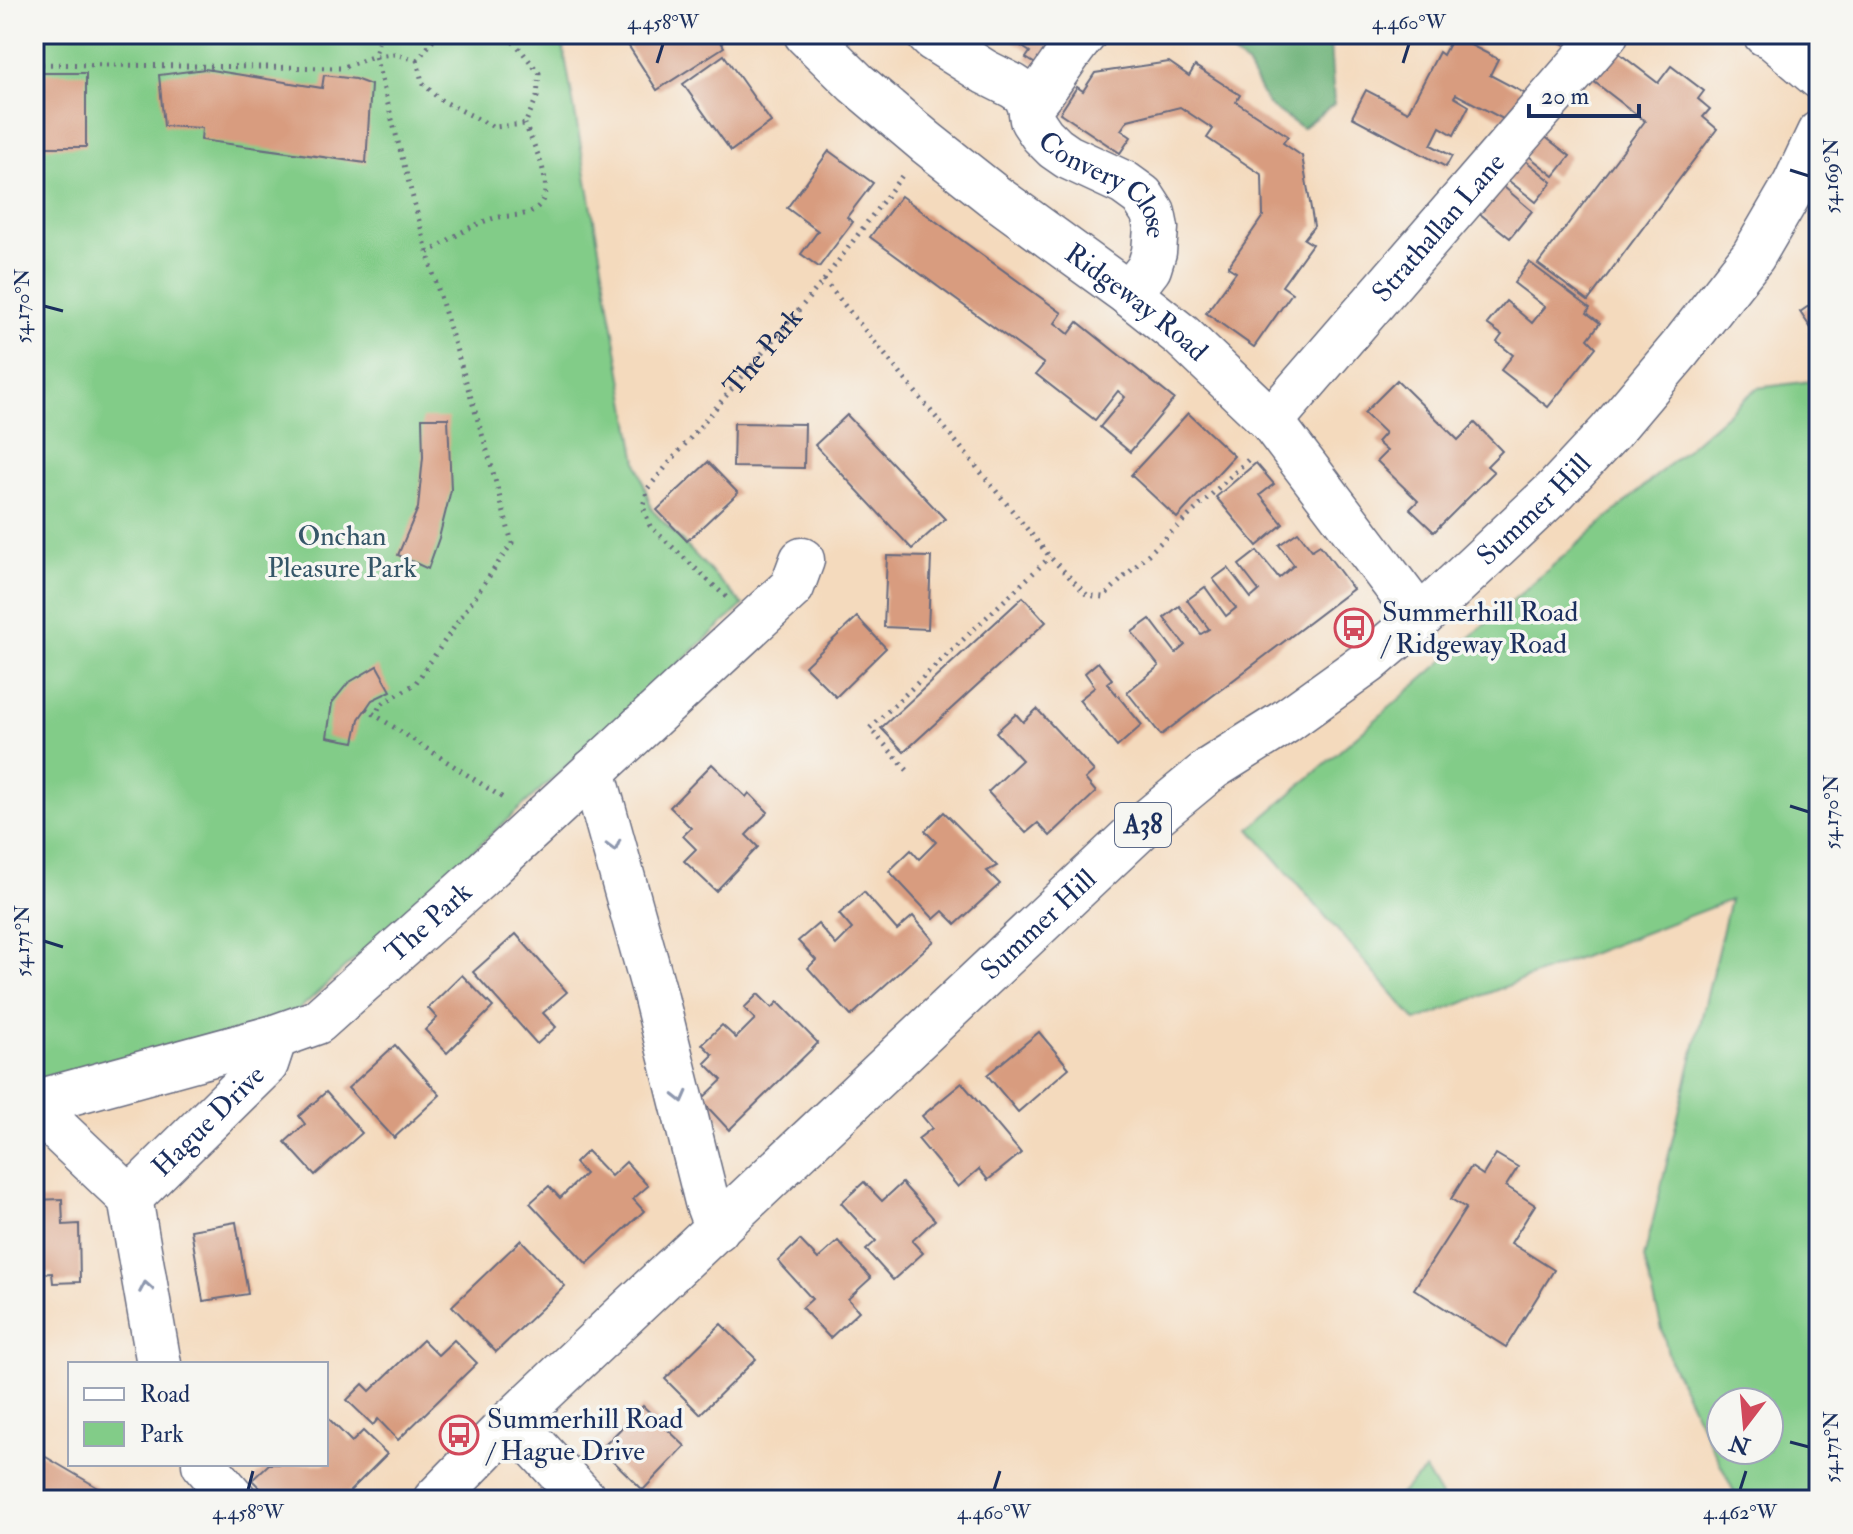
<svg xmlns="http://www.w3.org/2000/svg" width="1853" height="1534" font-family="'IM FELL Double Pica',serif">
	<style>
		.green { fill: #82cc88; stroke: #4e7e73; stroke-width: 2; fill-rule: evenodd }
		.forest { fill: #69b074; stroke: #427069; stroke-width: 2 }
		.building { fill: #d89c7f }
		.lines { fill: none; stroke-linecap: round; stroke-linejoin: round }
		.minor-casing { stroke: #676b7f; stroke-width: 47 }
		.primary-casing { stroke: #676b7f; stroke-width: 47 }
		.path { stroke: #676b7f; stroke-width: 5; stroke-dasharray: 2 6; stroke-linecap: butt }
		.minor { stroke: #fff; stroke-width: 44 }
		.primary { stroke: #fff; stroke-width: 44 }
		.oneway { stroke: #8d97ae }
		.ticks { fill: none; stroke: #1b2f5e; stroke-width: 3 }
		.labels { text-anchor: middle; dominant-baseline: central; stroke-width: 7; stroke-linejoin: round; paint-order: stroke }
		.shield { fill: #f6f6f2; stroke: #5d6b8a; stroke-width: 2 }
		.shield-label { font-size: 26px; font-weight: bold; fill: #1b2f5e }
		.street-label { font-size: 28px; fill: #1b2f5e; stroke: #f6f6f2 }
		.park-label { font-size: 28px; fill: #355668; stroke: #f6f6f2 }
		.poi-label { font-size: 28px; fill: #1b2f5e; stroke: #f6f6f2; text-anchor: start }
		.neatline { fill: none; stroke: #1b2f5e; stroke-width: 3 }
		.ticks-label { font-size: 20px; text-anchor: middle; fill: #1b2f5e }
	</style>
	<rect width="100%" height="100%" fill="#f6f6f2"/>
	<filter id="ink" filterUnits="userSpaceOnUse"><feTurbulence type="fractalNoise" baseFrequency=".0125" numOctaves="2"/><feDisplacementMap in="SourceGraphic" scale="16" xChannelSelector="R" yChannelSelector="G"/><feConvolveMatrix kernelMatrix="1 2 1 2 8 2 1 2 1" color-interpolation-filters="sRGB"/></filter>
	<filter id="wash" filterUnits="userSpaceOnUse"><feTurbulence type="fractalNoise" baseFrequency=".006" numOctaves="4" result="noise"/><feDisplacementMap in="SourceGraphic" scale="32" xChannelSelector="R" yChannelSelector="G"/><feGaussianBlur stdDeviation="1.8" result="paint"/><feColorMatrix in="noise" values="0 0 0 0 0 0 0 0 0 0 0 0 0 0 0 0 0 1.4 0 .05"/><feComposite in="paint" operator="in"/></filter>
	<g filter="url(#wash)">
		<rect width="100%" height="100%" fill="#f4dabd"/>
		<g class="green">
			<polygon points="34,34 561,34 637,462 652,510 743,605 282,1025 34,1092"/>
			<path d="M1819 380V1500H1738L1670 1361 1644 1258 1730 900 1416 1021 1250 829 1757 388ZM1721 1402H1769V1450H1721Z"/>
			<polygon points="1425,1470 1443,1500 1394,1500"/>
		</g>
		<polygon class="forest" points="1206,34 1332,34 1330,42 1334,104 1302,128 1268,105 1247,65"/>
		<g id="blocks">
			<g class="building">
				<polygon points="621,34 716,34 724,47 657,90"/>
				<polygon points="1003,34 1065,34 1042,68 1026,58 1030,52"/>
				<polygon points="1541,34 1568,34 1564,44"/>
				<polygon points="1453,36 1498,59 1490,75 1526,94 1503,119 1456,94 1454,97 1469,106 1454,135 1440,127 1431,145 1452,156 1446,167 1352,117 1366,90 1408,112 1439,52 1443,55"/>
				<polygon points="1611,47 1658,83 1671,66 1704,91 1698,99 1710,109 1703,117 1717,129 1588,301 1538,264 1645,121 1588,77"/>
				<polygon points="724,55 771,122 731,151 683,84"/>
				<polygon points="1169,62 1189,76 1195,66 1240,95 1236,102 1288,136 1283,143 1302,156 1314,226 1304,239 1312,244 1282,286 1292,293 1254,347 1206,313 1236,272 1228,267 1263,216 1262,175 1207,138 1213,129 1180,107 1128,120 1121,130 1131,137 1120,153 1060,113 1077,87 1083,91 1095,73"/>
				<polygon points="205,69 322,88 324,75 355,79 371,85 366,163 201,140 202,128 164,126 159,75"/>
				<rect x="34" y="73" width="52" height="74"/>
				<polygon points="1540,133 1570,156 1554,176 1525,153"/>
				<polygon points="829,151 873,183 847,217 853,222 819,267 801,254 818,231 787,208"/>
				<polygon points="1521,157 1552,182 1536,202 1504,177"/>
				<polygon points="1497,181 1532,211 1510,238 1474,209"/>
				<polygon points="901,196 1062,313 1055,323 1069,334 1078,322 1174,399 1130,452 1100,427 1125,397 1118,391 1095,420 1036,374 1044,364 870,237"/>
				<polygon points="1529,262 1590,308 1587,313 1600,323 1588,339 1596,347 1548,407 1501,370 1513,355 1497,342 1502,335 1487,324 1506,301 1532,323 1545,307 1514,283"/>
				<polygon points="1819,299 1819,340 1800,312"/>
				<polygon points="1397,380 1458,440 1475,423 1502,451 1487,466 1494,472 1434,532 1410,509 1418,501 1377,461 1387,451 1377,442 1385,433 1364,413"/>
				<polygon points="1188,413 1234,456 1177,518 1131,475"/>
				<polygon points="847,415 945,519 912,549 815,445"/>
				<polygon points="422,418 448,418 451,490 439,538 428,569 398,555 418,508 423,457"/>
				<polygon points="734,423 805,424 804,468 733,467"/>
				<polygon points="708,462 738,493 687,541 657,510"/>
				<polygon points="1256,463 1274,484 1260,495 1283,524 1257,546 1216,497"/>
				<polygon points="1298,532 1312,550 1320,545 1353,589 1161,735 1127,692 1159,666 1132,632 1150,619 1176,653 1185,645 1164,618 1179,606 1201,634 1209,629 1187,600 1205,587 1226,616 1236,608 1213,579 1228,568 1251,598 1259,591 1239,565 1257,551 1279,578 1294,565 1279,545"/>
				<polygon points="887,556 931,557 928,629 884,627"/>
				<polygon points="1023,597 1046,622 904,752 881,728"/>
				<polygon points="857,617 886,648 836,697 805,666"/>
				<polygon points="1098,662 1112,679 1107,683 1142,725 1117,747 1079,700 1095,687 1085,673"/>
				<polygon points="377,666 391,691 372,700 359,719 354,742 327,737 332,703 348,683"/>
				<polygon points="1037,709 1094,771 1085,779 1096,792 1050,836 1038,823 1026,833 988,792 1022,760 996,732 1016,714 1023,722"/>
				<polygon points="712,764 746,797 749,793 768,812 746,835 758,847 716,891 684,861 696,849 683,836 691,828 670,807"/>
				<polygon points="944,812 997,866 987,871 1000,884 956,924 943,911 934,919 889,871 911,850 919,859 936,842 925,831"/>
				<polygon points="864,892 897,930 913,916 934,941 851,1016 808,968 816,960 798,941 818,924 836,945 852,929 839,914"/>
				<polygon points="516,934 567,992 543,1013 556,1027 537,1044 473,972"/>
				<polygon points="462,975 493,1007 447,1053 425,1030 437,1018 428,1008"/>
				<polygon points="758,994 772,1008 778,1002 818,1043 729,1130 701,1100 722,1080 705,1063 713,1055 702,1044 722,1025 736,1038 755,1019 744,1008"/>
				<polygon points="1039,1032 1069,1068 1018,1112 987,1075"/>
				<polygon points="395,1045 440,1095 394,1138 348,1088"/>
				<polygon points="962,1083 1021,1153 988,1180 979,1169 958,1187 918,1139 932,1128 922,1116"/>
				<polygon points="326,1092 362,1133 315,1175 285,1142 305,1124 299,1116"/>
				<polygon points="587,1151 611,1176 626,1162 648,1186 633,1199 644,1211 587,1264 530,1203 549,1186 560,1198 585,1174 575,1163"/>
				<polygon points="1496,1154 1518,1167 1506,1186 1535,1205 1511,1243 1554,1270 1506,1347 1414,1289 1466,1208 1451,1199 1471,1167 1483,1175"/>
				<polygon points="864,1182 882,1201 902,1183 935,1220 912,1241 923,1253 893,1280 866,1250 876,1241 841,1203"/>
				<polygon points="62,1199 63,1225 79,1224 80,1282 53,1283 52,1273 34,1274 34,1200"/>
				<polygon points="236,1222 248,1294 203,1301 191,1230"/>
				<polygon points="521,1240 565,1286 496,1352 452,1306"/>
				<polygon points="800,1240 818,1259 838,1241 871,1278 848,1299 859,1311 830,1338 802,1308 812,1299 778,1261"/>
				<polygon points="721,1324 756,1359 700,1414 665,1379"/>
				<polygon points="423,1340 438,1355 454,1340 477,1363 398,1440 378,1419 373,1425 347,1400 363,1384 370,1391"/>
				<polygon points="643,1406 685,1446 643,1490 601,1449"/>
				<polygon points="328,1418 352,1442 363,1431 387,1454 341,1500 264,1500 257,1493 261,1489 252,1480 269,1464 326,1464 326,1420"/>
				<polygon points="34,1450 85,1480 118,1500 34,1500"/>
			</g>
		</g>
	</g>
	<g filter="url(#ink)">
		<use href="#blocks" fill-opacity="0" stroke="#676b7f" stroke-width="2"/>
		<g class="lines">
			<g class="minor-casing">
				<g id="minor">
					<path id="s2" d="M806 34 856 83 927 143 994 196 1129 294 1182 336 1271 421 1420 618"/>
					<path id="s3" d="M928 34 933 39 985 72 1013 86 1025 94 1030 106 1032 120 1042 135 1055 148 1068 157 1124 183 1142 196 1153 213 1156 228 1154 252 1149 268 1129 294"/>
					<polyline points="1765,34 1771,36 1819,77"/>
					<path d="M1030 106C1050 85 1064 57 1084 34"/>
					<path id="s4" d="M1271 421 1606 34"/>
					<polyline points="593,771 654,990 707,1202 717,1229"/>
					<path id="s5" d="M34 1103 275 1037 317 1022 477 879 792 587 802 560"/>
					<polyline points="34,1107 130,1198 159,1364"/>
					<path id="s6" d="M130 1198 266 1064 275 1037"/>
					<polyline points="512,1421 585,1500"/>
					<polyline points="204,1464 235,1500"/>
				</g>
			</g>
			<g class="primary-casing">
				<g id="primary">
					<path id="s7" d="M435 1500 512 1421 1148 821 1212 768 1285 722 1367 663 1420 618 1555 491 1610 432 1680 349 1753 256 1795 184 1819 133"/>
				</g>
			</g>
			<g class="path">
				<polyline points="380,34 375,56 394,54 417,60"/>
				<polyline points="417,60 422,82 439,99 494,127 525,124 537,97 539,73 516,44 500,34"/>
				<polyline points="417,60 433,41 447,34"/>
				<polyline points="34,64 341,68 375,56 433,273 489,457 512,543 415,684 380,705 376,715"/>
				<path d="M428 253C449 240 470 225 494 218 506 215 518 217 530 212 563 196 534 148 525 124"/>
				<polyline points="824,280 1050,557 1087,595 1103,597 1251,457"/>
				<path id="s1" d="M726 597 650 526 643 506 648 488 824 280 904 173"/>
				<polyline points="366,709 506,800"/>
				<polyline points="907,770 870,728 1050,557"/>
			</g>
			<use href="#minor" class="minor"/>
			<use href="#primary" class="primary"/>
		</g>
		<defs><path id="oneway-chevron" d="M-2-3.5L2.5 0L-2 3.5" fill="none" stroke-width="1.6" stroke-linecap="round" stroke-linejoin="round" transform="scale(2)"/></defs>
		<g class="oneway">
			<use href="#oneway-chevron" transform="translate(614 846) rotate(75)"/>
			<use href="#oneway-chevron" transform="translate(681 1097) rotate(76)"/>
			<use href="#oneway-chevron" transform="translate(146 1287) rotate(-100)"/>
		</g>
	</g>
	<path class="ticks" d="M657 63 663 44M1403 63 1409 44M1790 170 1809 176M44 306 63 311M1790 806 1809 812M44 941 63 947M1790 1442 1809 1447M248 1490 253 1471M994 1490 1000 1471M1740 1490 1746 1471"/>
	<defs>
		<g id="bus-ring" transform="scale(2)"><circle r="9.5" fill="#f6f6f2" stroke="#d1495b" stroke-width="1.5"/><path d="M-5-6H5V4H4V6H2V4H-2V6H-4V4H-5ZM-3.5-4V0h7V-4ZM-3.5 1.2v1.5H-2V1.2ZM2 1.2v1.5H3.5V1.2Z" fill="#d1495b"/></g>
	</defs>
	<g fill-rule="evenodd">
		<use href="#bus-ring" x="1354" y="628"/>
		<use href="#bus-ring" x="459" y="1435"/>
	</g>
	<g class="labels">
		<rect class="shield" x="1115" y="803" width="56" height="44" rx="6"/>
		<g class="shield-label">
			<text x="1143" y="825">A38</text>
		</g>
		<g class="street-label">
			<text stroke="none"><textPath href="#s3" startOffset="242">Convery Close</textPath></text>
			<text stroke="none"><textPath href="#s4" startOffset="256">Strathallan Lane</textPath></text>
			<text stroke="none"><textPath href="#s2" startOffset="426">Ridgeway Road</textPath></text>
			<text stroke="none"><textPath href="#s1" startOffset="322">The Park</textPath></text>
			<text stroke="none"><textPath href="#s7" startOffset="1482">Summer Hill</textPath></text>
			<text stroke="none"><textPath href="#s5" startOffset="444">The Park</textPath></text>
			<text stroke="none"><textPath href="#s7" startOffset="834">Summer Hill</textPath></text>
			<text stroke="none"><textPath href="#s6" startOffset="110">Hague Drive</textPath></text>
		</g>
		<g class="park-label">
			<text x="342" y="536">Onchan<tspan x="342" dy="32">Pleasure Park</tspan></text>
		</g>
		<g class="poi-label">
			<text x="1382" y="612">Summerhill Road<tspan x="1382" dy="32">/ Ridgeway Road</tspan></text>
			<text x="487" y="1419">Summerhill Road<tspan x="487" dy="32">/ Hague Drive</tspan></text>
		</g>
	</g>
	<rect width="1853" height="1534" fill="none" stroke="#f6f6f2" stroke-width="88"/>
	<rect x="68" y="1362" width="260" height="104" fill="#f6f6f2" stroke="#9ea6b7" stroke-width="2"/>
	<rect x="84" y="1388" width="40" height="12" fill="#ffffff" stroke="#9ea6b7" stroke-width="2"/>
	<text x="140" y="1402" font-size="24" fill="#1b2f5e">Road</text>
	<rect x="84" y="1422" width="40" height="24" fill="#82cc88" stroke="#9ea6b7" stroke-width="2"/>
	<text x="140" y="1442" font-size="24" fill="#1b2f5e">Park</text>
	<g transform="translate(1745 1426) rotate(196)"><circle r="38" fill="#f6f6f2" stroke="#9ea6b7" stroke-width="2"/>
	<path d="M0-6L14 30L0 20L-14 30Z" fill="#d1495b"/>
	<text y="-12" font-size="22" font-weight="bold" text-anchor="middle" fill="#1b2f5e">N</text>
	</g>
	<path d="M1529 104v12h110v-12" fill="none" stroke="#1b2f5e" stroke-width="4"/>
	<text x="1541" y="104" font-size="24" fill="#1b2f5e" stroke="#f6f6f2" stroke-width="6" paint-order="stroke">20 m</text>
	<rect x="44" y="44" width="1765" height="1446" class="neatline"/>
	<g class="ticks-label">
		<text x="663" y="29">4.458°W</text>
		<text x="1409" y="29">4.460°W</text>
		<text transform="translate(1831 176) rotate(-90)" y="7">54.169°N</text>
		<text transform="translate(22 306) rotate(-90)" y="7">54.170°N</text>
		<text transform="translate(1831 812) rotate(-90)" y="7">54.170°N</text>
		<text transform="translate(22 941) rotate(-90)" y="7">54.171°N</text>
		<text transform="translate(1831 1447) rotate(-90)" y="7">54.171°N</text>
		<text x="248" y="1519">4.458°W</text>
		<text x="994" y="1519">4.460°W</text>
		<text x="1740" y="1519">4.462°W</text>
	</g>
</svg>
